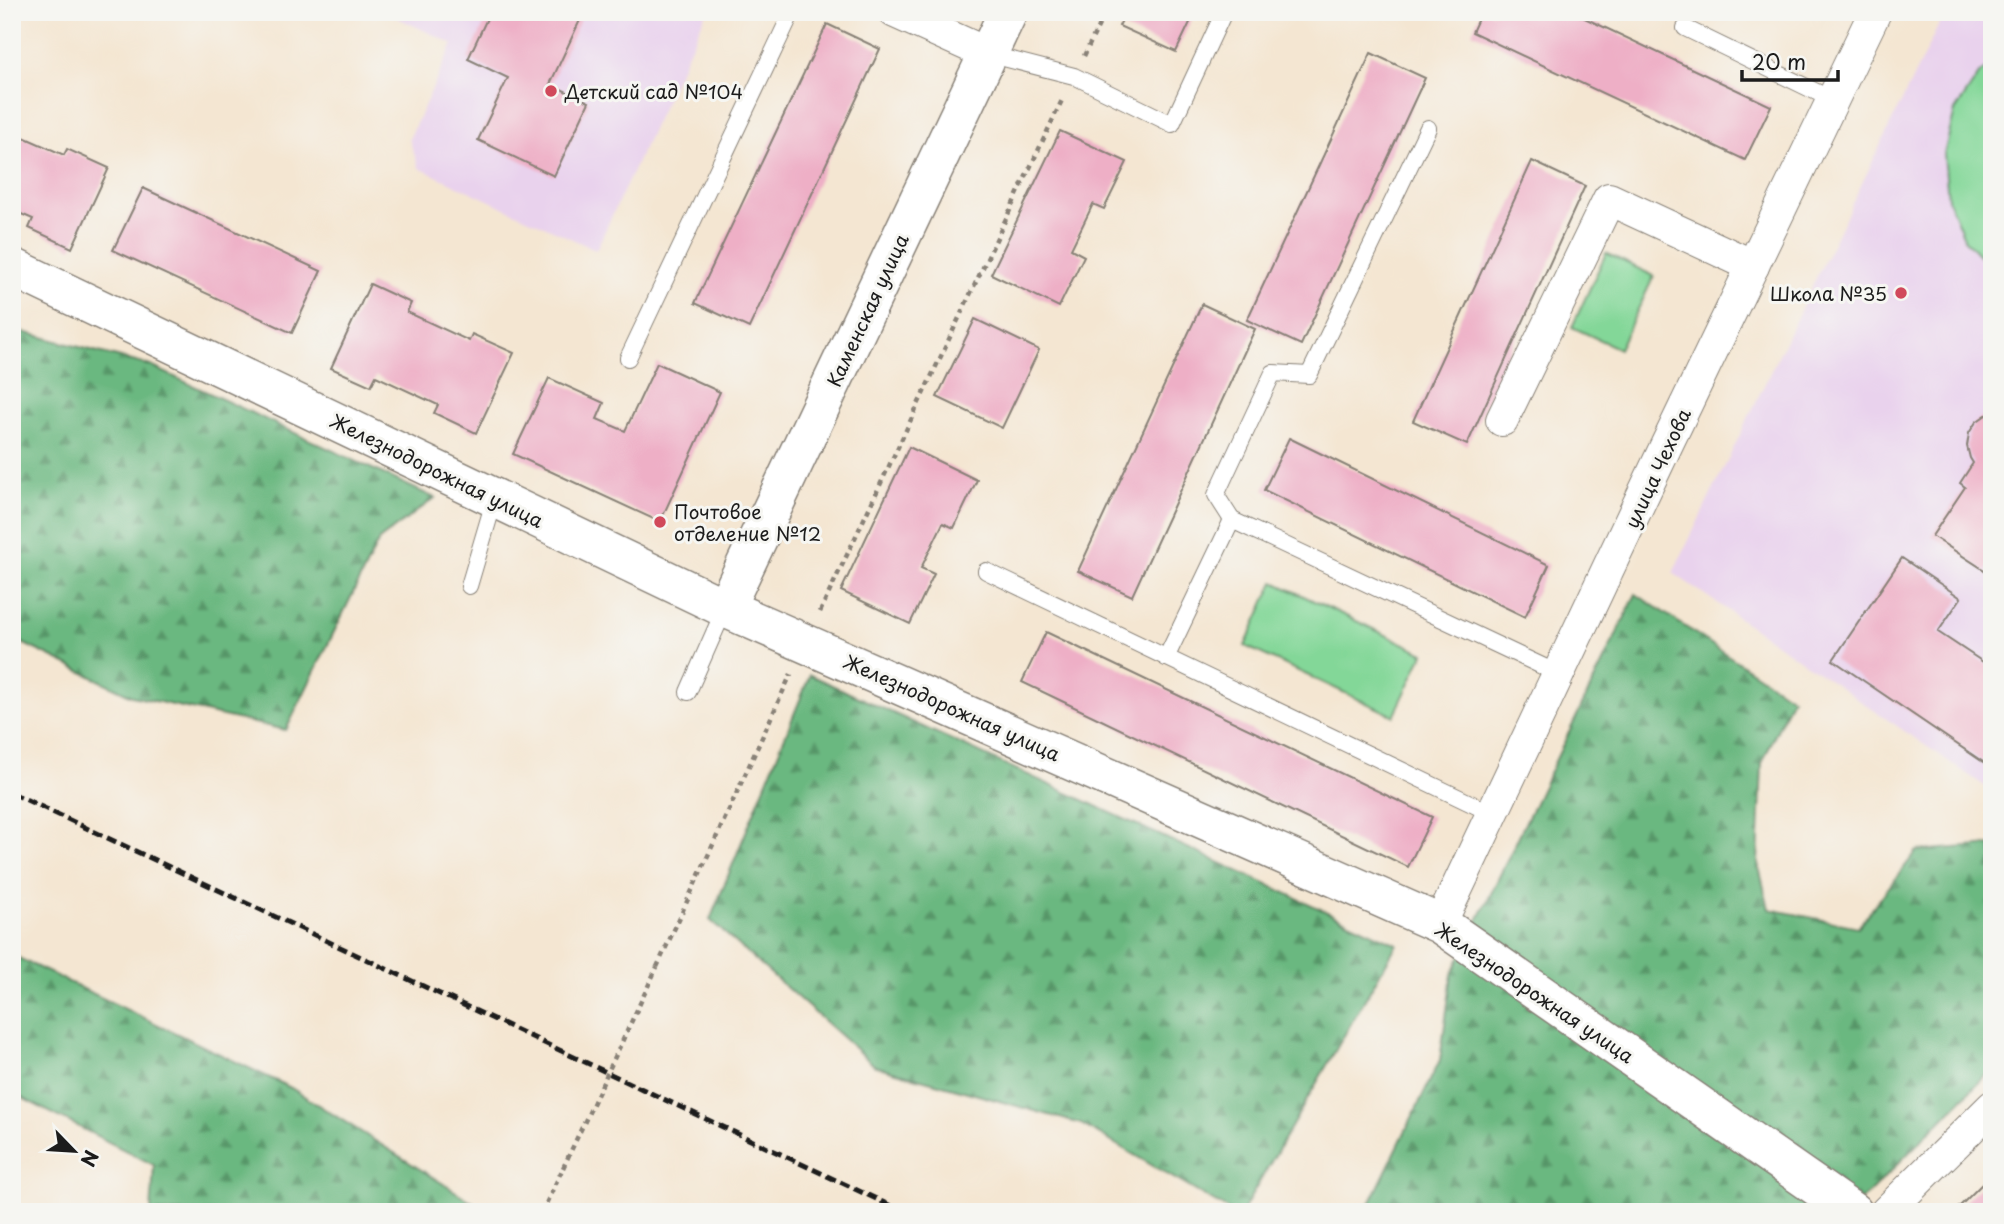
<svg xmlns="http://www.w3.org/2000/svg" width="2004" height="1224" font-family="'Playpen Sans',sans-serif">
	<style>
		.built { fill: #e9d2ed }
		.green { fill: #83d798; stroke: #507a5a; stroke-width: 2 }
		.forest { fill: url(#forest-firs); stroke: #436a4e; stroke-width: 2 }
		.building { fill: #eeafc6 }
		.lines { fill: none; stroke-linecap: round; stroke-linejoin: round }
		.service-casing { stroke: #888177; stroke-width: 18 }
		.minor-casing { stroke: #888177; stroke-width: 34 }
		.tertiary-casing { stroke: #888177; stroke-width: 41 }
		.path { stroke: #888177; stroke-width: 4.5; stroke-dasharray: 5 5; stroke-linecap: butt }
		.service { stroke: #fff; stroke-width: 16 }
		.minor { stroke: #fff; stroke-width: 32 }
		.tertiary { stroke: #fff; stroke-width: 38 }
		.rail { stroke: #1c1c1c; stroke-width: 5; stroke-dasharray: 10 5; stroke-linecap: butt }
		.path-bridge { stroke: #888177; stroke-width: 4.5; stroke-dasharray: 5 5; stroke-linecap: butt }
		.poi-dot { fill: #d1495b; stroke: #f6f6f2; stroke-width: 2.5 }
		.labels { text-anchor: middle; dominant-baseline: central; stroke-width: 6; stroke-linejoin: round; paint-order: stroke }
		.poi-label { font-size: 19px; fill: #1c1c1c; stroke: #f6f6f2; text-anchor: start }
		.street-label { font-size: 19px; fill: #1c1c1c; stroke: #f6f6f2 }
	</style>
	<defs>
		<pattern id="forest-firs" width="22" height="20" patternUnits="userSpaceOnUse" patternTransform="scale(1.75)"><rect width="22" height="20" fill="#6ab880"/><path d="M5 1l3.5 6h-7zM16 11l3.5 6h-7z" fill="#569568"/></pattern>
	</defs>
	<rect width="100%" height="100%" fill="#f6f6f2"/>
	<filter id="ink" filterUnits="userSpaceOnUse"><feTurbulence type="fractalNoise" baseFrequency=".0143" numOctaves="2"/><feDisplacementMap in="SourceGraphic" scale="14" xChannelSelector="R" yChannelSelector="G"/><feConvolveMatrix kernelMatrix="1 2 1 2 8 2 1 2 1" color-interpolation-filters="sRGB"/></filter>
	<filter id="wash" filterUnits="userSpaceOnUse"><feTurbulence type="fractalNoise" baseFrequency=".00686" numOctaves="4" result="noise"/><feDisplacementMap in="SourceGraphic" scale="28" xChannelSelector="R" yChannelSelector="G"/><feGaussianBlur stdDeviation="1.57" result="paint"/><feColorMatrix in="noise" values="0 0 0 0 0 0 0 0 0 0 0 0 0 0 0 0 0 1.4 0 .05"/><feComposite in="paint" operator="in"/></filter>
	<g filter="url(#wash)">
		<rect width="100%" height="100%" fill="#f4e6d2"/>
		<g class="built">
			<polygon points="385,12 707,12 596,250 419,168 409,139 453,44"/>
			<polygon points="1945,12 1992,12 1992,791 1673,573"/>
		</g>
		<g class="green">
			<polygon points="1992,65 1992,269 1965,240 1948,199 1944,154 1955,111 1980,73"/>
			<polygon points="1606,253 1654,276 1619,349 1572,327"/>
			<polygon points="1274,582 1424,653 1394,716 1245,646"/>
		</g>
		<g class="forest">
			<polygon points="12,329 151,366 435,498 379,540 286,730 132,696 12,638"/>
			<polygon points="1636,594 1792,698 1762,763 1758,863 1769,909 1858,927 1917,851 1992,845 1992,1069 1850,1212 1366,1212 1440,1060 1452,974"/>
			<polygon points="810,675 1397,944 1242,1212 1232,1212 1081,1124 875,1066 710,920"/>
			<polygon points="12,955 291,1088 488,1212 151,1212 154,1165 12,1093"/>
		</g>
		<g id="blocks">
			<g class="building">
				<polygon points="490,12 574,12 582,16 550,84 589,102 554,176 478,140 508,78 468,59"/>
				<polygon points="1126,12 1195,12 1176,52 1119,26"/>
				<polygon points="1481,12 1572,12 1771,106 1745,160 1472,32"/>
				<polygon points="827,24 880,49 749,328 695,303"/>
				<polygon points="1371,53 1425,78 1301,345 1247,320"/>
				<polygon points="1060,131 1127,162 1104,209 1093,204 1071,249 1084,256 1059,307 991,274"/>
				<polygon points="12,132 64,155 67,149 109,168 72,248 29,228 33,219 12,210"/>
				<polygon points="1532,161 1585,186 1467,445 1413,421"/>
				<polygon points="143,188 321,271 292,333 113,250"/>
				<polygon points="370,284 411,303 407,312 469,341 472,334 514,353 476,433 434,413 438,405 376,376 371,386 331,368"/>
				<polygon points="1202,304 1255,329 1132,596 1078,571"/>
				<polygon points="975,319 1039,350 1002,428 937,397"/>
				<polygon points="657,363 720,392 660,522 513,454 549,378 604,403 597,419 625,431"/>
				<polygon points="1992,414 1992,562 1986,571 1932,536 1965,487 1960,483 1973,463 1970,458 1967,446 1969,433 1976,422 1986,415"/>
				<polygon points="1289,438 1549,565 1525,617 1264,490"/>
				<polygon points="909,447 977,480 954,528 943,523 921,568 934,574 910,624 841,591"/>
				<polygon points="1902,558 1961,598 1938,632 1992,668 1992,768 1833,660"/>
				<polygon points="1046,632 1432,817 1408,867 1022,682"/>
				<polygon points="1992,1174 1992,1212 1954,1212"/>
			</g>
		</g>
	</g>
	<g filter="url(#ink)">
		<use href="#blocks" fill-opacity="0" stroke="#888177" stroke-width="2"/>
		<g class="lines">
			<g class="service-casing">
				<g id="service">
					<polyline points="1685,28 1833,100"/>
					<polyline points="988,54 1074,76 1172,124 1224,12"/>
					<polyline points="628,358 792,12"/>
					<polyline points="1232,520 1216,495 1273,373 1309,375 1428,128"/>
					<polyline points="986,571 1493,814"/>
					<polyline points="469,586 495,498"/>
					<polyline points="1166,658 1232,520 1559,674"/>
					<polyline points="688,692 725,608"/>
				</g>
			</g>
			<g class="minor-casing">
				<g id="minor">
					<polyline points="895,12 988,54"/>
					<polyline points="1502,420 1609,199 1753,266"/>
					<polyline points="1440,924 1667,444 1875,12"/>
					<polyline points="1886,1212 1992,1107"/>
				</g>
			</g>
			<g class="tertiary-casing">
				<g id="tertiary">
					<polyline points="12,267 725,608 1440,924 1853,1212"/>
					<polyline points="725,608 1008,12"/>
				</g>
			</g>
			<g class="path">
				<polyline points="1084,56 1105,12"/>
				<polyline points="820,612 1063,98"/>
				<polyline points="657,967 791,674"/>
				<polyline points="542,1212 563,1168"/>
			</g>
			<use href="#service" class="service"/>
			<use href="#minor" class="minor"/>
			<use href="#tertiary" class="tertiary"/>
			<polyline class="rail" points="12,793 904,1212"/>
			<polyline class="path-bridge" points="563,1168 657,967"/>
		</g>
	</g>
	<g class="poi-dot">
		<circle cx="551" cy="91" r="7"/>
		<circle cx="1901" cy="293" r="7"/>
		<circle cx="660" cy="522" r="7"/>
	</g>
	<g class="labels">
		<g class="poi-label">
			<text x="565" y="91">Детский сад №104</text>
			<text x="1887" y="293" text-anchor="end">Школа №35</text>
			<text x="674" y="511">Почтовое<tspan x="674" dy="22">отделение №12</tspan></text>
		</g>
		<g class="street-label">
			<text transform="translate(867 310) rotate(-65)">Каменская улица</text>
			<text transform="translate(1657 468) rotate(-65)">улица Чехова</text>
			<text transform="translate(437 470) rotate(26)">Железнодорожная улица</text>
			<text transform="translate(952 707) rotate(24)">Железнодорожная улица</text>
			<text transform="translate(1535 992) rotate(34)">Железнодорожная улица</text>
		</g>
	</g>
	<rect width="2004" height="1224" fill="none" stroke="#f6f6f2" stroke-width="42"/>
	<g transform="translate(74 1151) rotate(115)" stroke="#f6f6f2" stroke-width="5" paint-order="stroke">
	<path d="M0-5L12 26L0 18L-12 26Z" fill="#1c1c1c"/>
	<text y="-10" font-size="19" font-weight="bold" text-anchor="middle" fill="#1c1c1c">N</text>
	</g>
	<path d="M1742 70v10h96v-10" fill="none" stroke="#1c1c1c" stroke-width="3.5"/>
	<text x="1752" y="70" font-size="21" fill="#1c1c1c" stroke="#f6f6f2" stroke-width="5" paint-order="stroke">20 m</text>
</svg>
